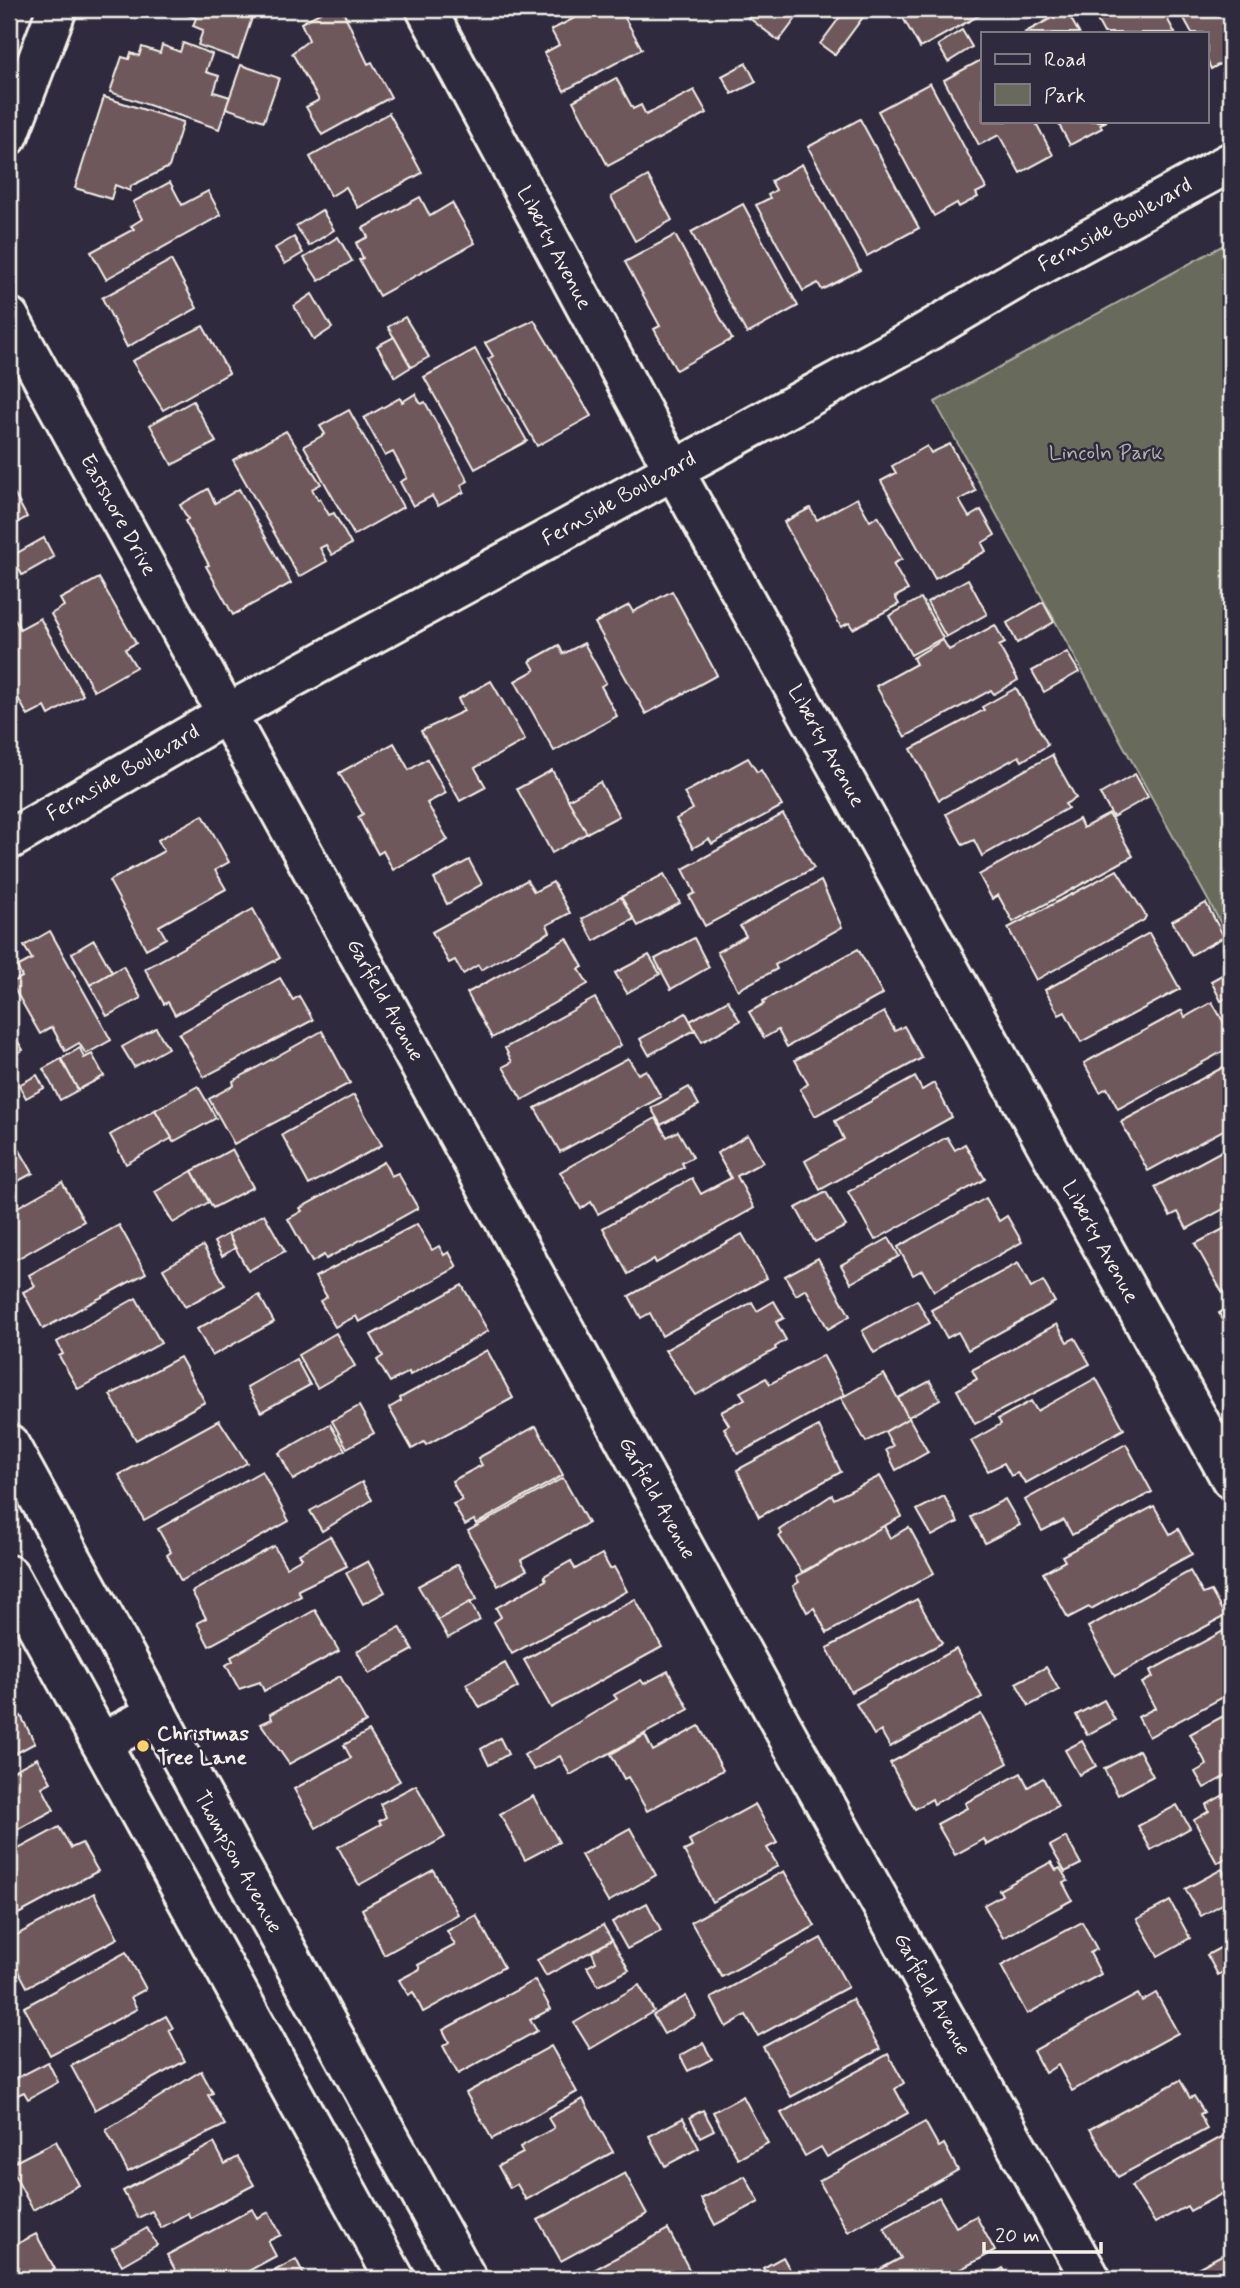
<svg xmlns="http://www.w3.org/2000/svg" width="1240" height="2288" font-family="Mynerve,sans-serif">
	<style>
		.green { fill: #686a5b; stroke: #aeaea2; stroke-width: 2 }
		.building { fill: #6e595b; stroke: #f4f1e8; stroke-width: 2 }
		.lines { fill: none; stroke-linecap: round; stroke-linejoin: round }
		.street-casing { stroke: #f4f1e8; stroke-width: 44 }
		.secondary-casing { stroke: #f4f1e8; stroke-width: 44 }
		.street { stroke: #2f2a3d; stroke-width: 38 }
		.secondary { stroke: #2f2a3d; stroke-width: 38 }
		.poi-dot { fill: #ffd166; stroke: #2f2a3d; stroke-width: 2.5 }
		.labels { text-anchor: middle; dominant-baseline: central; stroke-width: 5; stroke-linejoin: round; paint-order: stroke }
		.street-label { font-size: 21px; fill: #f4f1e8; stroke: #2f2a3d }
		.park-label { font-size: 21px; fill: #b5b4a9; stroke: #2f2a3d }
		.poi-label { font-size: 21px; font-weight: bold; fill: #f4f1e8; stroke: #2f2a3d; text-anchor: start }
	</style>
	<rect width="100%" height="100%" fill="#2f2a3d"/>
	<filter id="ink" filterUnits="userSpaceOnUse"><feTurbulence type="fractalNoise" baseFrequency=".0143" numOctaves="2"/><feDisplacementMap in="SourceGraphic" scale="14" xChannelSelector="R" yChannelSelector="G"/><feConvolveMatrix kernelMatrix="1 2 1 2 8 2 1 2 1" color-interpolation-filters="sRGB"/></filter>
	<g filter="url(#ink)">
		<polygon class="green" points="1231,241 1231,942 935,402"/>
		<g class="building">
			<polygon points="169,9 255,9 238,59 198,45 203,30 193,26 196,18"/>
			<polygon points="327,9 342,9 368,64 372,62 391,97 322,135 306,107 319,100 292,53 309,40 301,23"/>
			<polygon points="592,9 596,14 606,9 620,9 642,49 564,91 544,53 559,45 551,30"/>
			<polygon points="742,9 803,9 779,41 740,11"/>
			<polygon points="846,9 869,9 835,55 820,44"/>
			<polygon points="898,9 991,9 920,48"/>
			<polygon points="1091,9 1162,9 1175,33 1104,33"/>
			<polygon points="1179,9 1227,9 1231,16 1231,58 1211,69 1207,60 1207,33 1192,33"/>
			<polygon points="1066,10 1079,33 1024,33"/>
			<polygon points="962,30 972,47 948,62 938,45"/>
			<polygon points="183,43 212,54 206,72 219,76 214,92 230,97 219,129 110,92 122,57 129,59 131,53 139,56 142,47 160,53 162,45 180,52"/>
			<polygon points="983,59 983,121 1035,121 1053,155 1020,173 999,135 979,145 944,80"/>
			<polygon points="746,63 756,82 732,94 722,76"/>
			<polygon points="241,65 279,78 264,121 226,108"/>
			<polygon points="616,78 633,109 641,105 646,115 694,90 707,113 608,166 573,101"/>
			<polygon points="930,83 986,188 976,193 978,197 959,207 957,203 934,216 878,111"/>
			<polygon points="104,97 183,122 169,167 131,186 130,191 115,185 111,199 75,188"/>
			<polygon points="389,113 422,173 358,208 346,187 331,196 310,157"/>
			<polygon points="860,119 919,228 867,256 808,147"/>
			<polygon points="1057,121 1107,121 1100,124 1102,128 1070,145"/>
			<polygon points="802,164 860,270 822,290 818,283 803,291 756,205 770,198 768,195 776,190 771,181"/>
			<polygon points="648,176 672,220 635,241 611,197"/>
			<polygon points="170,182 182,205 208,191 221,215 106,279 91,252 134,229 131,226 142,219 133,202"/>
			<polygon points="420,197 430,216 452,203 475,243 379,296 359,260 363,258 356,243 368,237 363,228"/>
			<polygon points="743,204 798,306 747,334 691,232"/>
			<polygon points="322,210 334,230 309,246 296,226"/>
			<polygon points="675,235 732,339 676,370 654,329 660,326 625,262"/>
			<polygon points="294,237 303,253 285,264 275,248"/>
			<polygon points="338,237 352,261 319,281 304,258"/>
			<polygon points="171,260 197,308 127,347 102,298"/>
			<polygon points="312,294 332,328 314,340 294,306"/>
			<polygon points="405,317 429,357 411,367 388,327"/>
			<polygon points="534,320 591,416 537,446 488,359 493,356 485,343"/>
			<polygon points="203,326 229,373 163,410 132,361"/>
			<polygon points="394,337 411,367 395,377 377,346"/>
			<polygon points="475,349 527,441 475,469 424,377"/>
			<polygon points="415,394 421,404 425,402 468,481 461,485 464,492 438,506 432,496 413,506 400,482 407,478 393,452 385,456 364,418 400,398 402,402"/>
			<polygon points="193,401 216,442 172,465 150,425"/>
			<polygon points="349,410 403,507 354,535 304,446 325,434 320,426"/>
			<polygon points="286,431 321,484 312,489 318,500 320,499 329,515 334,513 351,544 332,555 326,545 320,548 327,561 299,577 233,460"/>
			<polygon points="950,444 976,491 959,500 969,517 981,510 995,535 982,543 986,551 935,579 881,481 896,473 892,466 927,446 931,453"/>
			<polygon points="10,486 27,517 9,527 9,487"/>
			<polygon points="208,489 215,503 239,489 291,583 233,615 206,566 209,565 185,521 188,519 180,505"/>
			<polygon points="857,498 870,521 878,516 902,559 893,564 908,590 895,597 899,604 853,629 849,623 841,627 784,522 810,508 817,520"/>
			<polygon points="44,538 54,557 22,575 12,556"/>
			<polygon points="99,578 136,643 125,649 136,667 94,691 51,614 64,606 60,599"/>
			<polygon points="968,579 987,614 946,637 927,602"/>
			<polygon points="672,591 717,675 646,714 595,623 629,605 633,612"/>
			<polygon points="921,598 943,638 911,655 889,616"/>
			<polygon points="1043,602 1054,622 1017,643 1007,623"/>
			<polygon points="40,618 83,695 49,715 45,707 28,716 9,682 9,624 15,620 20,629"/>
			<polygon points="995,625 1005,643 999,646 1018,680 994,694 991,690 905,737 876,686 916,664 913,658 943,640 949,650"/>
			<polygon points="584,643 606,683 601,686 617,716 554,751 515,681 535,670 530,661 559,645 563,654"/>
			<polygon points="1067,652 1079,672 1044,692 1032,671"/>
			<polygon points="491,681 525,740 475,768 486,787 460,801 421,731 464,711 458,699"/>
			<polygon points="1016,688 1048,745 1022,761 1019,756 939,800 911,749 984,710 982,707"/>
			<polygon points="394,743 409,770 427,759 446,793 427,803 448,840 393,870 383,851 378,854 358,817 363,814 339,773"/>
			<polygon points="1052,755 1076,798 1065,804 1068,808 982,856 974,840 963,845 946,814"/>
			<polygon points="748,758 757,772 761,770 782,806 712,844 709,839 693,848 676,819 693,809 684,793"/>
			<polygon points="552,770 587,833 552,853 517,789"/>
			<polygon points="1135,774 1148,797 1113,817 1100,794"/>
			<polygon points="600,782 619,816 587,833 568,800"/>
			<polygon points="783,814 814,868 705,926 689,896 695,893 683,869"/>
			<polygon points="1109,814 1133,856 1013,922 998,895 992,899 979,875 1079,819 1083,828"/>
			<polygon points="203,815 229,862 215,870 226,889 159,926 166,938 146,949 109,881 164,851 158,840"/>
			<polygon points="469,860 482,884 447,904 434,879"/>
			<polygon points="1117,870 1146,916 1144,920 1036,980 1008,928"/>
			<polygon points="664,874 680,903 638,926 621,897"/>
			<polygon points="527,880 534,892 553,882 570,913 547,925 550,932 481,970 478,965 463,974 455,960 449,963 432,932"/>
			<polygon points="821,881 842,927 775,965 777,969 738,990 717,952 746,936 740,926"/>
			<polygon points="621,897 634,919 594,941 582,919"/>
			<polygon points="1206,903 1224,937 1191,955 1172,921"/>
			<polygon points="253,909 280,958 175,1015 168,1002 164,1004 145,969"/>
			<polygon points="50,931 111,1040 86,1054 79,1043 65,1051 52,1027 40,1034 11,983 22,977 17,967 32,959 24,946"/>
			<polygon points="1149,933 1180,989 1081,1042 1065,1012 1059,1015 1045,990"/>
			<polygon points="567,938 583,967 579,969 588,984 492,1038 467,993"/>
			<polygon points="694,938 709,967 671,989 655,959"/>
			<polygon points="94,940 112,972 90,985 72,953"/>
			<polygon points="858,949 883,994 787,1047 778,1030 764,1038 749,1012 764,1004 763,1001"/>
			<polygon points="649,955 660,974 627,993 615,973"/>
			<polygon points="123,966 141,998 107,1016 90,985"/>
			<polygon points="1231,970 1231,995 1221,1001 1211,981"/>
			<polygon points="280,978 293,1000 299,996 313,1020 204,1077 179,1034"/>
			<polygon points="595,998 621,1045 522,1100 503,1067 512,1062 505,1048"/>
			<polygon points="728,1000 740,1021 702,1042 690,1021"/>
			<polygon points="1212,1002 1231,1035 1231,1047 1118,1109 1107,1088 1100,1092 1084,1063 1182,1010 1185,1017"/>
			<polygon points="884,1012 895,1031 904,1026 922,1058 815,1116 800,1089 808,1084 795,1060"/>
			<polygon points="686,1013 695,1030 649,1055 640,1039"/>
			<polygon points="9,1027 23,1050 9,1058"/>
			<polygon points="156,1028 168,1048 134,1067 122,1047"/>
			<polygon points="322,1031 350,1083 234,1144 209,1099 234,1085 233,1081"/>
			<polygon points="80,1048 84,1058 92,1054 104,1076 78,1090 61,1059"/>
			<polygon points="628,1058 638,1074 646,1070 661,1097 560,1152 535,1108"/>
			<polygon points="61,1059 78,1090 60,1100 43,1069"/>
			<polygon points="1231,1063 1231,1126 1148,1171 1121,1122"/>
			<polygon points="37,1075 44,1088 26,1098 19,1085"/>
			<polygon points="915,1077 922,1090 934,1083 952,1117 820,1190 805,1161 844,1139 835,1121"/>
			<polygon points="198,1086 216,1118 173,1142 155,1110"/>
			<polygon points="689,1087 699,1105 661,1125 651,1108"/>
			<polygon points="354,1095 382,1145 309,1185 282,1135"/>
			<polygon points="155,1110 172,1138 126,1164 110,1135"/>
			<polygon points="656,1118 667,1137 678,1131 693,1157 682,1163 684,1167 598,1214 591,1202 581,1209 560,1172"/>
			<polygon points="748,1135 763,1162 737,1176 754,1208 656,1263 654,1259 628,1274 603,1228 692,1178 701,1194 731,1178 717,1153"/>
			<polygon points="947,1137 955,1150 965,1144 985,1179 875,1240 848,1192"/>
			<polygon points="1231,1146 1231,1205 1187,1229 1178,1212 1170,1216 1155,1187"/>
			<polygon points="19,1149 33,1173 9,1186 9,1151 10,1154"/>
			<polygon points="232,1149 253,1187 213,1208 192,1171"/>
			<polygon points="384,1162 391,1176 398,1173 418,1208 326,1259 324,1255 312,1262 288,1219 302,1211 300,1208"/>
			<polygon points="192,1171 209,1202 173,1223 155,1192"/>
			<polygon points="62,1182 84,1221 15,1260 9,1250 9,1212"/>
			<polygon points="826,1192 846,1226 815,1242 796,1208"/>
			<polygon points="986,1198 999,1221 1007,1216 1022,1242 934,1291 922,1270 913,1275 898,1247"/>
			<polygon points="264,1214 285,1251 248,1271 228,1234"/>
			<polygon points="417,1224 432,1250 439,1246 444,1255 449,1252 457,1267 359,1322 356,1316 335,1327 320,1301 327,1297 315,1277"/>
			<polygon points="119,1225 146,1273 43,1329 23,1292 35,1286 29,1275"/>
			<polygon points="1231,1225 1231,1287 1222,1292 1195,1244"/>
			<polygon points="228,1234 235,1248 222,1256 214,1242"/>
			<polygon points="742,1234 767,1278 662,1336 650,1313 641,1318 629,1296"/>
			<polygon points="889,1238 899,1256 851,1283 841,1265"/>
			<polygon points="203,1246 225,1285 185,1307 163,1269"/>
			<polygon points="818,1258 850,1316 828,1329 806,1289 796,1295 785,1276"/>
			<polygon points="1018,1263 1031,1288 1043,1281 1055,1302 968,1350 958,1332 947,1338 931,1310"/>
			<polygon points="462,1285 488,1331 410,1375 409,1372 390,1382 377,1360 383,1356 371,1335"/>
			<polygon points="259,1295 274,1322 212,1356 197,1329"/>
			<polygon points="136,1298 161,1343 78,1389 59,1356 63,1354 57,1342"/>
			<polygon points="917,1300 930,1323 874,1353 862,1331"/>
			<polygon points="774,1301 784,1318 776,1322 786,1340 775,1347 776,1349 696,1395 665,1350 752,1302 757,1311"/>
			<polygon points="1231,1306 1231,1334 1219,1313"/>
			<polygon points="1057,1324 1067,1342 1075,1338 1090,1364 975,1424 957,1390 977,1379 972,1370"/>
			<polygon points="336,1333 355,1366 317,1388 298,1355"/>
			<polygon points="487,1350 513,1398 426,1445 424,1442 412,1449 389,1408 401,1401 400,1398"/>
			<polygon points="823,1355 845,1395 738,1454 724,1428 729,1425 721,1412 745,1399 740,1392 766,1378 770,1384"/>
			<polygon points="180,1357 205,1402 136,1440 110,1395"/>
			<polygon points="296,1359 310,1385 261,1412 247,1387"/>
			<polygon points="884,1374 909,1418 866,1442 841,1398"/>
			<polygon points="1096,1378 1124,1429 1026,1483 1017,1473 1011,1476 1004,1463 988,1471 971,1441 1001,1424 998,1419 1031,1401 1037,1411"/>
			<polygon points="930,1381 940,1399 908,1417 898,1398"/>
			<polygon points="359,1406 374,1433 347,1448 332,1421"/>
			<polygon points="909,1418 928,1452 896,1470 886,1450 893,1446 885,1432"/>
			<polygon points="219,1420 247,1463 144,1520 119,1475"/>
			<polygon points="330,1424 345,1450 293,1480 279,1453"/>
			<polygon points="536,1426 563,1475 476,1524 474,1520 465,1525 453,1504 462,1500 452,1481 482,1465 478,1458"/>
			<polygon points="819,1426 841,1472 759,1517 737,1470"/>
			<polygon points="1126,1444 1152,1492 1072,1535 1064,1520 1042,1531 1025,1500"/>
			<polygon points="262,1471 289,1521 181,1581 167,1555 171,1552 158,1529"/>
			<polygon points="880,1476 902,1516 802,1572 779,1536 782,1534 779,1530 832,1495 834,1499"/>
			<polygon points="563,1478 588,1523 521,1560 527,1570 498,1586 468,1531"/>
			<polygon points="362,1482 372,1500 322,1531 310,1511"/>
			<polygon points="944,1496 958,1522 932,1536 917,1510"/>
			<polygon points="1005,1499 1020,1525 985,1543 971,1517"/>
			<polygon points="1154,1506 1170,1534 1178,1529 1192,1554 1091,1609 1089,1607 1068,1618 1043,1573 1065,1561 1062,1556"/>
			<polygon points="884,1526 890,1538 909,1527 934,1573 827,1633 814,1608 807,1612 793,1586 799,1582 796,1577"/>
			<polygon points="330,1536 347,1566 298,1590 301,1596 209,1646 197,1623 206,1618 192,1592 274,1546 286,1567 302,1558 299,1554"/>
			<polygon points="602,1554 610,1569 614,1567 627,1591 512,1654 494,1622 501,1617 496,1608 546,1580 544,1576 571,1561 575,1569"/>
			<polygon points="368,1561 385,1592 363,1604 346,1573"/>
			<polygon points="458,1564 477,1599 438,1620 418,1586"/>
			<polygon points="1190,1571 1203,1594 1211,1591 1225,1616 1115,1676 1088,1627"/>
			<polygon points="635,1599 662,1647 551,1708 524,1660"/>
			<polygon points="917,1599 942,1643 851,1692 827,1648"/>
			<polygon points="470,1602 480,1620 448,1638 438,1620"/>
			<polygon points="315,1610 339,1651 264,1691 260,1682 239,1689 226,1665 233,1661 231,1657"/>
			<polygon points="400,1627 413,1650 369,1674 357,1651"/>
			<polygon points="1225,1630 1231,1641 1231,1693 1149,1737 1138,1717 1155,1708 1142,1683 1153,1677 1150,1671"/>
			<polygon points="956,1649 982,1697 890,1747 881,1731 874,1735 856,1704"/>
			<polygon points="505,1663 518,1687 480,1708 466,1684"/>
			<polygon points="1046,1667 1059,1690 1029,1706 1016,1683"/>
			<polygon points="668,1671 689,1709 570,1775 560,1756 534,1770 524,1755 617,1699 614,1695 641,1680 644,1684"/>
			<polygon points="340,1676 366,1722 289,1764 261,1724 272,1719 270,1714"/>
			<polygon points="1104,1700 1115,1720 1087,1735 1076,1715"/>
			<polygon points="1231,1712 1231,1773 1204,1788 1195,1772 1207,1765 1190,1734"/>
			<polygon points="981,1714 1008,1763 934,1804 932,1799 915,1809 890,1763"/>
			<polygon points="21,1716 35,1743 9,1757 9,1723"/>
			<polygon points="699,1726 723,1770 647,1811 628,1777 624,1779 611,1754 645,1735 653,1751"/>
			<polygon points="369,1731 400,1781 316,1828 294,1789 351,1758 344,1745"/>
			<polygon points="500,1738 508,1754 489,1765 481,1749"/>
			<polygon points="1082,1741 1096,1766 1079,1775 1065,1750"/>
			<polygon points="1139,1750 1153,1776 1118,1795 1104,1769"/>
			<polygon points="37,1758 51,1782 42,1787 54,1810 9,1834 9,1773"/>
			<polygon points="1021,1773 1028,1787 1043,1778 1058,1806 987,1845 984,1839 955,1855 937,1824 967,1808 965,1803"/>
			<polygon points="416,1785 445,1837 359,1885 338,1847 381,1824 379,1821 386,1817 380,1804"/>
			<polygon points="1231,1791 1231,1855 1217,1863 1194,1820 1209,1811 1206,1805"/>
			<polygon points="533,1796 559,1842 525,1860 500,1814"/>
			<polygon points="755,1804 777,1843 767,1848 778,1866 712,1902 684,1851 692,1847 689,1840"/>
			<polygon points="1177,1805 1190,1828 1151,1850 1138,1826"/>
			<polygon points="59,1827 71,1848 82,1843 98,1871 9,1919 9,1854"/>
			<polygon points="630,1828 656,1875 608,1902 581,1855"/>
			<polygon points="1066,1837 1081,1864 1065,1872 1050,1846"/>
			<polygon points="1051,1862 1056,1870 1060,1868 1068,1881 1063,1883 1072,1900 1003,1938 984,1905 1002,1895 999,1890"/>
			<polygon points="1222,1869 1231,1886 1231,1899 1201,1916 1185,1889"/>
			<polygon points="433,1870 458,1914 384,1955 362,1909"/>
			<polygon points="784,1871 815,1926 722,1977 691,1922"/>
			<polygon points="94,1893 118,1938 27,1987 9,1953 9,1939"/>
			<polygon points="1170,1901 1190,1938 1158,1956 1137,1919"/>
			<polygon points="647,1903 661,1931 627,1949 612,1922"/>
			<polygon points="476,1915 504,1967 423,2012 413,1992 408,1995 399,1980 420,1969 418,1965 455,1945 447,1931"/>
			<polygon points="1082,1922 1097,1949 1090,1953 1101,1974 1027,2014 1001,1966"/>
			<polygon points="603,1925 612,1940 546,1976 537,1960"/>
			<polygon points="821,1938 848,1987 758,2036 746,2015 726,2027 711,1998"/>
			<polygon points="612,1940 629,1970 598,1986 587,1967 596,1962 592,1952"/>
			<polygon points="1231,1942 1231,1968 1218,1975 1207,1955"/>
			<polygon points="126,1952 146,1989 131,1997 137,2009 50,2055 24,2007"/>
			<polygon points="535,1980 551,2009 530,2020 537,2031 458,2074 443,2046 449,2042 443,2030"/>
			<polygon points="639,1985 654,2011 590,2049 574,2023"/>
			<polygon points="1156,1993 1178,2033 1072,2091 1058,2065 1045,2073 1033,2051 1138,1994 1142,2001"/>
			<polygon points="686,1996 696,2016 664,2034 653,2015"/>
			<polygon points="852,1999 880,2049 791,2097 763,2047"/>
			<polygon points="166,2016 173,2028 169,2030 185,2061 95,2110 71,2066"/>
			<polygon points="703,2043 712,2059 688,2071 680,2056"/>
			<polygon points="551,2046 577,2092 492,2139 466,2093"/>
			<polygon points="888,2054 904,2083 895,2089 908,2113 827,2157 821,2147 805,2156 781,2113"/>
			<polygon points="48,2062 58,2082 28,2099 24,2092 13,2097 9,2082"/>
			<polygon points="201,2071 213,2093 208,2095 225,2125 128,2172 106,2130"/>
			<polygon points="1180,2080 1190,2098 1194,2096 1204,2112 1200,2114 1207,2129 1118,2177 1090,2129"/>
			<polygon points="743,2096 768,2143 738,2159 713,2112"/>
			<polygon points="583,2099 613,2152 526,2200 517,2184 510,2188 498,2166 523,2153 520,2147 554,2128 548,2118"/>
			<polygon points="703,2110 714,2130 700,2137 690,2117"/>
			<polygon points="683,2118 699,2148 665,2166 649,2136"/>
			<polygon points="925,2122 939,2147 944,2144 958,2170 848,2232 819,2181"/>
			<polygon points="1231,2132 1231,2189 1190,2211 1187,2206 1155,2223 1131,2186"/>
			<polygon points="56,2141 79,2185 33,2210 9,2165"/>
			<polygon points="214,2143 225,2164 238,2157 254,2185 190,2218 188,2213 161,2228 152,2211 138,2218 123,2191"/>
			<polygon points="625,2173 647,2214 561,2261 538,2220"/>
			<polygon points="745,2176 759,2202 715,2225 701,2199"/>
			<polygon points="939,2197 956,2227 976,2216 995,2251 942,2279 879,2279 875,2272 901,2258 884,2228"/>
			<polygon points="252,2209 257,2218 269,2212 281,2235 268,2241 276,2256 234,2279 180,2279 167,2255"/>
			<polygon points="147,2228 157,2245 122,2265 112,2248"/>
			<polygon points="668,2229 690,2271 674,2279 582,2279 581,2277"/>
			<polygon points="36,2234 55,2269 36,2279 9,2279 9,2248"/>
			<polygon points="1231,2250 1231,2279 1196,2279 1192,2271"/>
			<polygon points="783,2257 795,2279 769,2279 763,2268"/>
			<polygon points="296,2259 306,2279 259,2279"/>
			<polygon points="121,2268 127,2279 100,2279"/>
			<polygon points="1003,2268 1010,2279 984,2279"/>
		</g>
		<g class="lines">
			<g class="street-casing">
				<g id="street">
					<polyline points="426,9 673,469 1231,1479"/>
					<polyline points="9,135 57,9"/>
					<polyline points="9,317 793,1746 1091,2279"/>
					<polyline points="9,1444 467,2279"/>
					<polyline points="9,1575 395,2279"/>
					<polyline points="101,1743 157,1713"/>
				</g>
			</g>
			<g class="secondary-casing">
				<polyline id="secondary" points="9,840 228,713 911,341 1032,270 1231,162"/>
			</g>
			<use href="#street" class="street"/>
			<use href="#secondary" class="secondary"/>
		</g>
	</g>
	<circle class="poi-dot" cx="143" cy="1746" r="7"/>
	<g class="labels">
		<g class="street-label">
			<text transform="translate(1115 225) rotate(-29)">Fernside Boulevard</text>
			<text transform="translate(554 248) rotate(62)">Liberty Avenue</text>
			<text transform="translate(619 499) rotate(-29)">Fernside Boulevard</text>
			<text transform="translate(118 515) rotate(61)">Eastshore Drive</text>
			<text transform="translate(826 746) rotate(61)">Liberty Avenue</text>
			<text transform="translate(123 773) rotate(-30)">Fernside Boulevard</text>
			<text transform="translate(385 1000) rotate(61)">Garfield Avenue</text>
			<text transform="translate(1100 1242) rotate(61)">Liberty Avenue</text>
			<text transform="translate(657 1498) rotate(61)">Garfield Avenue</text>
			<text transform="translate(238 1862) rotate(61)">Thompson Avenue</text>
			<text transform="translate(932 1994) rotate(61)">Garfield Avenue</text>
		</g>
		<g class="park-label">
			<text x="1106" y="453">Lincoln Park</text>
		</g>
		<g class="poi-label">
			<text x="157" y="1734">Christmas<tspan x="157" dy="24">Tree Lane</tspan></text>
		</g>
	</g>
	<rect width="1240" height="2288" fill="none" stroke="#2f2a3d" stroke-width="35"/>
	<rect x="18" y="18" width="1205" height="2253" fill="none" stroke="#f4f1e8" stroke-width="2.5" filter="url(#ink)"/>
	<rect x="981" y="32" width="228" height="91" fill="#2f2a3d" stroke="#7e7a81" stroke-width="2"/>
	<rect x="995" y="54" width="35" height="10" fill="#2f2a3d" stroke="#7e7a81" stroke-width="2"/>
	<text x="1044" y="66" font-size="21" fill="#f4f1e8">Road</text>
	<rect x="995" y="84" width="35" height="21" fill="#686a5b" stroke="#7e7a81" stroke-width="2"/>
	<text x="1044" y="102" font-size="21" fill="#f4f1e8">Park</text>
	<path d="M984 2242v10h117v-10" fill="none" stroke="#f4f1e8" stroke-width="3.5"/>
	<text x="995" y="2242" font-size="21" fill="#f4f1e8" stroke="#2f2a3d" stroke-width="5" paint-order="stroke">20 m</text>
</svg>
